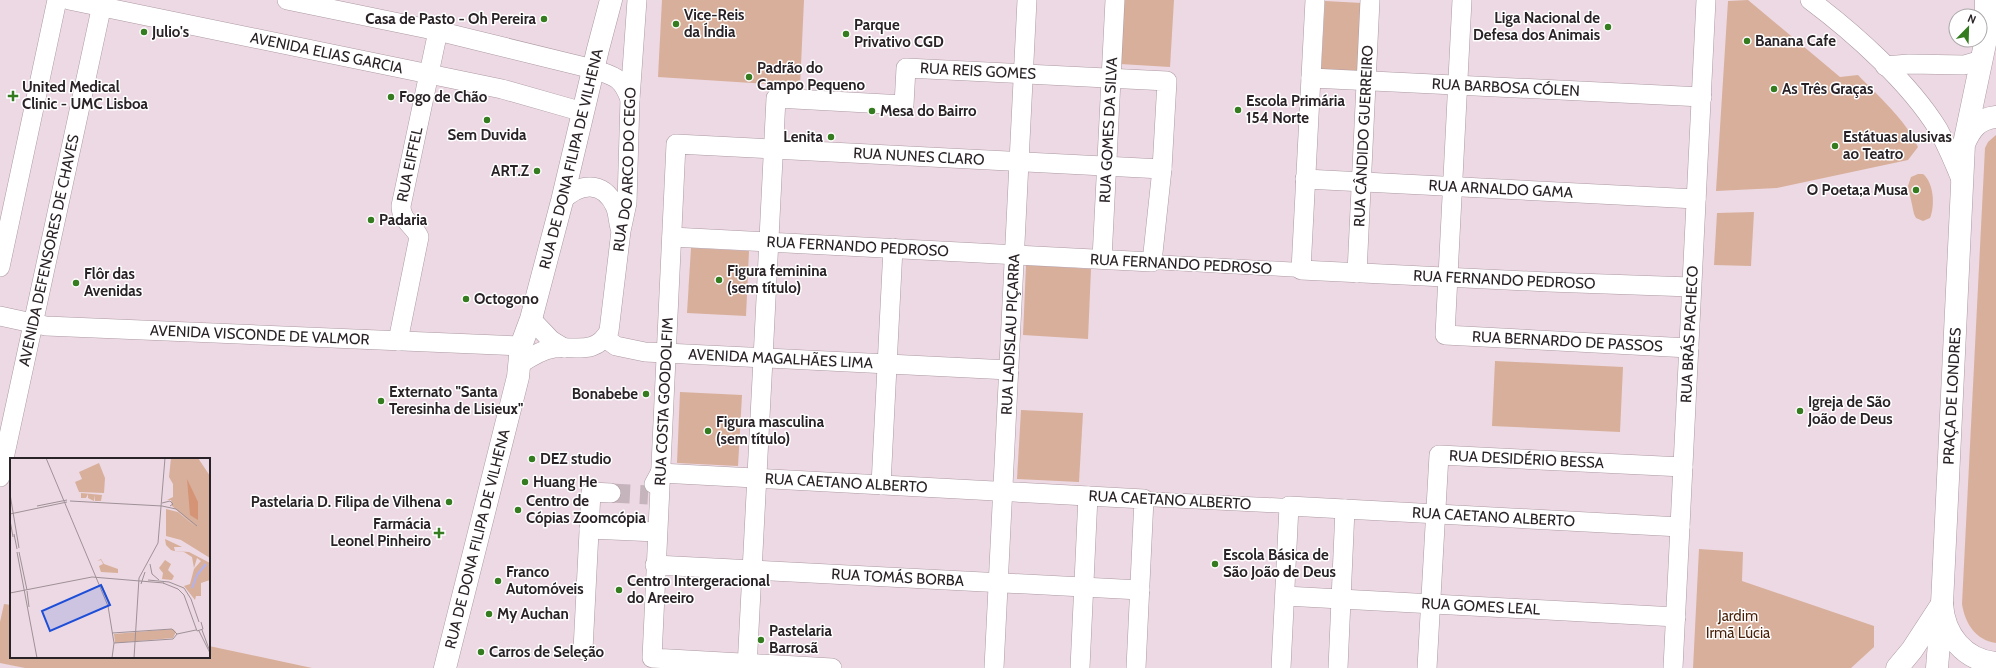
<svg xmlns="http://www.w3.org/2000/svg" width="1996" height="668" font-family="Cabin,sans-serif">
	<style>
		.green { fill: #d8af9b }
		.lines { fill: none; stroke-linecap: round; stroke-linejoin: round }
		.minor-tunnel { stroke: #c6b4bd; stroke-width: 19; stroke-dasharray: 19 10; stroke-linecap: butt }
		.pedestrian-casing { stroke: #ac99a2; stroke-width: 15 }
		.minor-casing { stroke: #ac99a2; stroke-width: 20 }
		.tertiary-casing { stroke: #ac99a2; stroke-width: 23 }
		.secondary-casing { stroke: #ac99a2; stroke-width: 23 }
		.pedestrian { stroke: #fff; stroke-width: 14 }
		.minor { stroke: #fff; stroke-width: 19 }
		.tertiary { stroke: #fff; stroke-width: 22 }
		.secondary { stroke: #fff; stroke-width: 22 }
		.poi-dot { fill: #357b1f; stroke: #fff; stroke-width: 1.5 }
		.labels { text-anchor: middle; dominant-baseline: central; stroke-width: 3; stroke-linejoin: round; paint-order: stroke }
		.poi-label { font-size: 15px; font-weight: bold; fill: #292226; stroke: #fff; text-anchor: start }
		.street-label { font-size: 15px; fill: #292226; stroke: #fff }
		.park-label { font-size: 15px; fill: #481f07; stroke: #fff }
		.inset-river { fill: none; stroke: #b3b2f1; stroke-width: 2 }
		.inset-road { fill: none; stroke: #9f9097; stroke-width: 1 }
		.view { fill: #1d4ed8; fill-opacity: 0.15; stroke: #1d4ed8; stroke-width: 2 }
		.inset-edge { fill: none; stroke: #292226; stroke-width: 2 }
	</style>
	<rect width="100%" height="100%" fill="#edd9e3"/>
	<g class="green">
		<polygon points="662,0 804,0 800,86 658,77"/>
		<polygon points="1123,0 1174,0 1170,67 1120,64"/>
		<path d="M1748 0 1840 77 1858 75C1879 97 1905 119 1918 147L1908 160 1777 188 1716 191 1728 1Z"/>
		<polygon points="1325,1 1362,3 1358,75 1321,73"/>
		<path d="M1996 135V643C1975 640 1965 623 1962 604L1985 148 1988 142Z"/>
		<path d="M1918 174H1923C1934 183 1935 206 1930 218L1923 221 1916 218 1914 214 1908 186 1911 177Z"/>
		<polygon points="1754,212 1751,266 1714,265 1717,213"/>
		<polygon points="691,248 749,251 746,316 687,313"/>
		<polygon points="1026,265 1091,269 1088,339 1023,335"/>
		<polygon points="1495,361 1623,367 1620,432 1492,426"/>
		<polygon points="680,392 742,395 738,466 677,463"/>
		<polygon points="1021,410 1083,413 1079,482 1017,479"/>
		<polygon points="1699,549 1743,552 1742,581 1874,626 1874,647 1851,668 1693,668"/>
		<polygon points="4,604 11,605 11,657 209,657 209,646 312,668 25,668 0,663 0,622"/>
	</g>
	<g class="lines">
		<polyline class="minor-tunnel" points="611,493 648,495"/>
		<g class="pedestrian-casing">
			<g id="pedestrian">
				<polyline points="1152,262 1301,270"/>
				<polyline points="1144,499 1289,506"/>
			</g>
		</g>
		<g class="minor-casing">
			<g id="minor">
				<path id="s1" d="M69 0 502 89 583 112"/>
				<path d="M287 0 438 31 593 69C615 77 621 76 630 99"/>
				<path id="s2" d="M1315 0 1301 270 1548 282 1691 287"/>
				<path id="s3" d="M1462 0 1445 335 1689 348"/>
				<path d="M1810 0C1854 33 1909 82 1938 129 1947 146 1955 164 1962 182"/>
				<polyline points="1885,66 1909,64 1964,65 1981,60"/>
				<path id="s4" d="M1311 78 1702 97"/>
				<path id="s5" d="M1305 179 1696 199"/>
				<path d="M562 201C579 183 603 180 615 206 618 212 618 221 620 228"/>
				<path id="s6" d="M672 237C832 245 992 254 1152 262L1162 169 1167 81 906 68 904 105 776 98C771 185 767 272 763 359L747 668"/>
				<path id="s7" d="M1102 259 1115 0"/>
				<polyline points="0,267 57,0"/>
				<path id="s8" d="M1357 273 1370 0"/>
				<path id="s9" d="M0 316 46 326 521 346"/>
				<polyline points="531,319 551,340 564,348"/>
				<path id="s10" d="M605 338 616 346 645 352 1009 370"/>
				<path id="s11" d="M398 341 419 237C414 225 401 221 401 206L438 31"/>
				<path id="s12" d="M520 364C530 357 541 350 554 348 576 346 596 355 609 331L621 231 627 203 630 99 637 0"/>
				<path id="s13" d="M0 477 103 0"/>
				<path id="s14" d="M654 484 660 473 1144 499 1136 668"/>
				<polyline points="881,485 893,248"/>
				<polyline points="589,529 657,532"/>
				<path id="s15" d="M655 565 1140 590"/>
				<path id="s16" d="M1285 596 1676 617"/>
				<polyline points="583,650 591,492 611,493"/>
				<path id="s17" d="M832 668 652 658 676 144 1162 169"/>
				<path id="s18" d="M994 668 1027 0"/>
				<polyline points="1080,668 1088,496"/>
				<path id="s19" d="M1281 668 1289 506 1680 527"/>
				<polyline points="1338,668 1345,509"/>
				<path id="s20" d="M1427 668 1439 455 1683 467"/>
				<path id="s21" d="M1673 668 1706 0"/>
			</g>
		</g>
		<g class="tertiary-casing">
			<g id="tertiary">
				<path id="s22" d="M445 668 518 377 521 346 531 319 562 201 598 49 611 0"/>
				<polyline points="1897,668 1912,650 1942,604"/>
			</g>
		</g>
		<g class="secondary-casing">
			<g id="secondary">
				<path d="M1996 117C1978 119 1971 128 1964 144L1942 604C1944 635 1964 660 1996 663"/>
				<polyline points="1965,139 1986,39 1986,0"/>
				<polyline points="1937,668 1941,618"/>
			</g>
		</g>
		<use href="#pedestrian" class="pedestrian"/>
		<use href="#minor" class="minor"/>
		<use href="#tertiary" class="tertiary"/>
		<use href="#secondary" class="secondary"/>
	</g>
	<g class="poi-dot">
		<circle cx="544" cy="19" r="4"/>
		<circle cx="676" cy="24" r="4"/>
		<circle cx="1608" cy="27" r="4"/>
		<circle cx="144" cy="32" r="4"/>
		<circle cx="846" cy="34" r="4"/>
		<circle cx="1747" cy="41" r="4"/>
		<circle cx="749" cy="77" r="4"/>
		<circle cx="1774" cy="89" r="4"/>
		<path d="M11 90h4v4h4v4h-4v4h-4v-4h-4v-4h4z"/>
		<circle cx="391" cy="97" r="4"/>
		<circle cx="1238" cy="110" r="4"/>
		<circle cx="872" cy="111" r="4"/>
		<circle cx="487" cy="120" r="4"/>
		<circle cx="831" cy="137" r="4"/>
		<circle cx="1835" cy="146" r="4"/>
		<circle cx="537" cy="171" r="4"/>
		<circle cx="1916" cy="190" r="4"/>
		<circle cx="371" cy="220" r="4"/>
		<circle cx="719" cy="280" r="4"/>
		<circle cx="76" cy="283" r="4"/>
		<circle cx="466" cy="299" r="4"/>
		<circle cx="646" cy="394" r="4"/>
		<circle cx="381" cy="401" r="4"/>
		<circle cx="1800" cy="411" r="4"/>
		<circle cx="708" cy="431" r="4"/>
		<circle cx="532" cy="459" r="4"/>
		<circle cx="525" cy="482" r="4"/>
		<circle cx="449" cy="502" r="4"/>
		<circle cx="518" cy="510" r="4"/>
		<path d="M437 527h4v4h4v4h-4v4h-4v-4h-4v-4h4z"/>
		<circle cx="1215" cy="564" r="4"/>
		<circle cx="498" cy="581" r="4"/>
		<circle cx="619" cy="590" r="4"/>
		<circle cx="489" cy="614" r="4"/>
		<circle cx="761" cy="640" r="4"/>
		<circle cx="481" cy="652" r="4"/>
	</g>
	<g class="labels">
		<g class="poi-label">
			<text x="684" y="15">Vice-Reis<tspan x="684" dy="17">da Índia</tspan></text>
			<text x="1600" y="18" text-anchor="end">Liga Nacional de<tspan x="1600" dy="17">Defesa dos Animais</tspan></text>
			<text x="536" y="19" text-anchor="end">Casa de Pasto - Oh Pereira</text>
			<text x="854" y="25">Parque<tspan x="854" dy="17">Privativo CGD</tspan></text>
			<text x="152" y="32">Julio's</text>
			<text x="1755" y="41">Banana Cafe</text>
			<text x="757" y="68">Padrão do<tspan x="757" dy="17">Campo Pequeno</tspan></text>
			<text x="22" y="87">United Medical<tspan x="22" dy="17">Clinic - UMC Lisboa</tspan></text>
			<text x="1782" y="89">As Três Graças</text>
			<text x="399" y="97">Fogo de Chão</text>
			<text x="1246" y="101">Escola Primária<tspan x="1246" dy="17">154 Norte</tspan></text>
			<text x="880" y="111">Mesa do Bairro</text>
			<text x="487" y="135" text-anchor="middle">Sem Duvida</text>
			<text x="823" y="137" text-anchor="end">Lenita</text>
			<text x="1843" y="137">Estátuas alusivas<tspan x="1843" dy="17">ao Teatro</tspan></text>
			<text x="529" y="171" text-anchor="end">ART.Z</text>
			<text x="1908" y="190" text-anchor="end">O Poeta;a Musa</text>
			<text x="379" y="220">Padaria</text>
			<text x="727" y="271">Figura feminina<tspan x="727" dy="17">(sem título)</tspan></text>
			<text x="84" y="274">Flôr das<tspan x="84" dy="17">Avenidas</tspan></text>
			<text x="474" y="299">Octogono</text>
			<text x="389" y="392">Externato "Santa<tspan x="389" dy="17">Teresinha de Lisieux"</tspan></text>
			<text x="638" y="394" text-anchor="end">Bonabebe</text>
			<text x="1808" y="402">Igreja de São<tspan x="1808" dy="17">João de Deus</tspan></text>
			<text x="716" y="422">Figura masculina<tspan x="716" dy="17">(sem título)</tspan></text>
			<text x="540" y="459">DEZ studio</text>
			<text x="533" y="482">Huang He</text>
			<text x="526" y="501">Centro de<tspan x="526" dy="17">Cópias Zoomcópia</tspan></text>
			<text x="441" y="502" text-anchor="end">Pastelaria D. Filipa de Vilhena</text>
			<text x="431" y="524" text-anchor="end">Farmácia<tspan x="431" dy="17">Leonel Pinheiro</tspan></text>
			<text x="1223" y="555">Escola Básica de<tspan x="1223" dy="17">São João de Deus</tspan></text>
			<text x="506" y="572">Franco<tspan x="506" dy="17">Automóveis</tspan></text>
			<text x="627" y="581">Centro Intergeracional<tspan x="627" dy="17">do Areeiro</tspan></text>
			<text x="497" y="614">My Auchan</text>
			<text x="769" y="631">Pastelaria<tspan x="769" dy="17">Barrosã</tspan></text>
			<text x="489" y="652">Carros de Seleção</text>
		</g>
		<g class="street-label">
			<text stroke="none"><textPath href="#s1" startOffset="263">AVENIDA ELIAS GARCIA</textPath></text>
			<text transform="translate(978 71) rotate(3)">RUA REIS GOMES</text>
			<text stroke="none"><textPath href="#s4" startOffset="195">RUA BARBOSA CÓLEN</textPath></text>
			<text stroke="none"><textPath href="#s7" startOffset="129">RUA GOMES DA SILVA</textPath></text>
			<text stroke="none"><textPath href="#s8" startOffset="137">RUA CÂNDIDO GUERREIRO</textPath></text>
			<text stroke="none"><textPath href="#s17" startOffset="938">RUA NUNES CLARO</textPath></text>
			<text stroke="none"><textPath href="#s22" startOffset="525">RUA DE DONA FILIPA DE VILHENA</textPath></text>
			<text stroke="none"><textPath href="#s11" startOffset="185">RUA EIFFEL</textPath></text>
			<text stroke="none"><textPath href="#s12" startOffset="262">RUA DO ARCO DO CEGO</textPath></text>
			<text stroke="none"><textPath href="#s5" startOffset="196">RUA ARNALDO GAMA</textPath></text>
			<text stroke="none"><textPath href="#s6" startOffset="186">RUA FERNANDO PEDROSO</textPath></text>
			<text stroke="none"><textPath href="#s13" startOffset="232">AVENIDA DEFENSORES DE CHAVES</textPath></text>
			<text transform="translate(1181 264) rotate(3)">RUA FERNANDO PEDROSO</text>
			<text stroke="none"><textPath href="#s2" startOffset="474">RUA FERNANDO PEDROSO</textPath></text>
			<text stroke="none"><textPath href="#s18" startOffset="334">RUA LADISLAU PIÇARRA</textPath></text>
			<text stroke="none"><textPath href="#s21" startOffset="334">RUA BRÁS PACHECO</textPath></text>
			<text stroke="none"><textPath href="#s9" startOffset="261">AVENIDA VISCONDE DE VALMOR</textPath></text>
			<text stroke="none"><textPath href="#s3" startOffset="458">RUA BERNARDO DE PASSOS</textPath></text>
			<text stroke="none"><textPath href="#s10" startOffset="179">AVENIDA MAGALHÃES LIMA</textPath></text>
			<text transform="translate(1952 396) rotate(-87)">PRAÇA DE LONDRES</text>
			<text stroke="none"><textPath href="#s17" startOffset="437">RUA COSTA GOODOLFIM</textPath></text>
			<text stroke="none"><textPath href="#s20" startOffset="301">RUA DESIDÉRIO BESSA</textPath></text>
			<text stroke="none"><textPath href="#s14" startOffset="199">RUA CAETANO ALBERTO</textPath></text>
			<text transform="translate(1170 500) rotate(3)">RUA CAETANO ALBERTO</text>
			<text stroke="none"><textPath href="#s19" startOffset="367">RUA CAETANO ALBERTO</textPath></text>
			<text stroke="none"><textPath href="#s22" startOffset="133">RUA DE DONA FILIPA DE VILHENA</textPath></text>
			<text stroke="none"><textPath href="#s15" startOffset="243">RUA TOMÁS BORBA</textPath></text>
			<text stroke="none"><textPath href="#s16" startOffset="196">RUA GOMES LEAL</textPath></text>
		</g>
		<g class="park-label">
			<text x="1738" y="616">Jardim<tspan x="1738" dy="17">Irmã Lúcia</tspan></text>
		</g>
	</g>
	<g transform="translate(10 458)">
		<rect width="200" height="200" fill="#edd9e3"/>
		<path d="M161 0H188L200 18V100L171 82 156 78V51L168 54 187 70 162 48 161 42H157L163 39V26L159 19ZM89 5 95 20 94 35 69 34 65 24 72 21 69 14ZM71 35 92 37 91 43H85V37L84 43 78 40V36L76 40H71ZM155 81 172 89H164L165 93 179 94 200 105V122L191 125V138H186L185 142 174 128 180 126 184 111 191 103 187 100 184 110 182 99 174 94 164 93 161 92 156 87ZM91 101 94 106 108 111V115L91 114 89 108 93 106 91 102 87 103ZM155 102 161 106 158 112 164 118 162 122 152 121 153 115 149 110ZM163 171 166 174 163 180 105 185 104 176Z" fill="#d8af9b"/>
		<path d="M177 21 188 44V62L180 57Z" fill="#d49475"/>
		<path class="inset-river" d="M182 130 187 117 196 106"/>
		<path class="inset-road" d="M36 0 98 148 104 185 102 200M0 36 9 90M60 43 152 48M152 45 160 43 163 46 160 48M27 48 57 42M152 48 166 51 187 68M0 56 57 44M0 62 3 79M4 76 7 91M7 94 27 200M9 94 17 132M140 106 142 116 149 122M138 122 159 124 174 130 181 141 189 164M153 125 168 131 174 137 187 173 193 171 191 164M131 126 135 114M92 128 100 147M17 133 19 149M0 135 82 119 154 125M192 172 199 191M189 173 200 195M102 175 162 171 167 176M167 176 186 172M104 185 163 181 167 176M124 200 129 120 148 85 155 0"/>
		<path class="view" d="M91 127 100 147 40 173 32 153Z"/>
		<rect width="200" height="200" class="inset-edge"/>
	</g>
	<g transform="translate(1968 28) rotate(23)"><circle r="19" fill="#ffffff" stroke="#a9a7a8"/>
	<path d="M0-3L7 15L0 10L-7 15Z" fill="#357b1f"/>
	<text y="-6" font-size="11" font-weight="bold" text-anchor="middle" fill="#292226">N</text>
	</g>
</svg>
